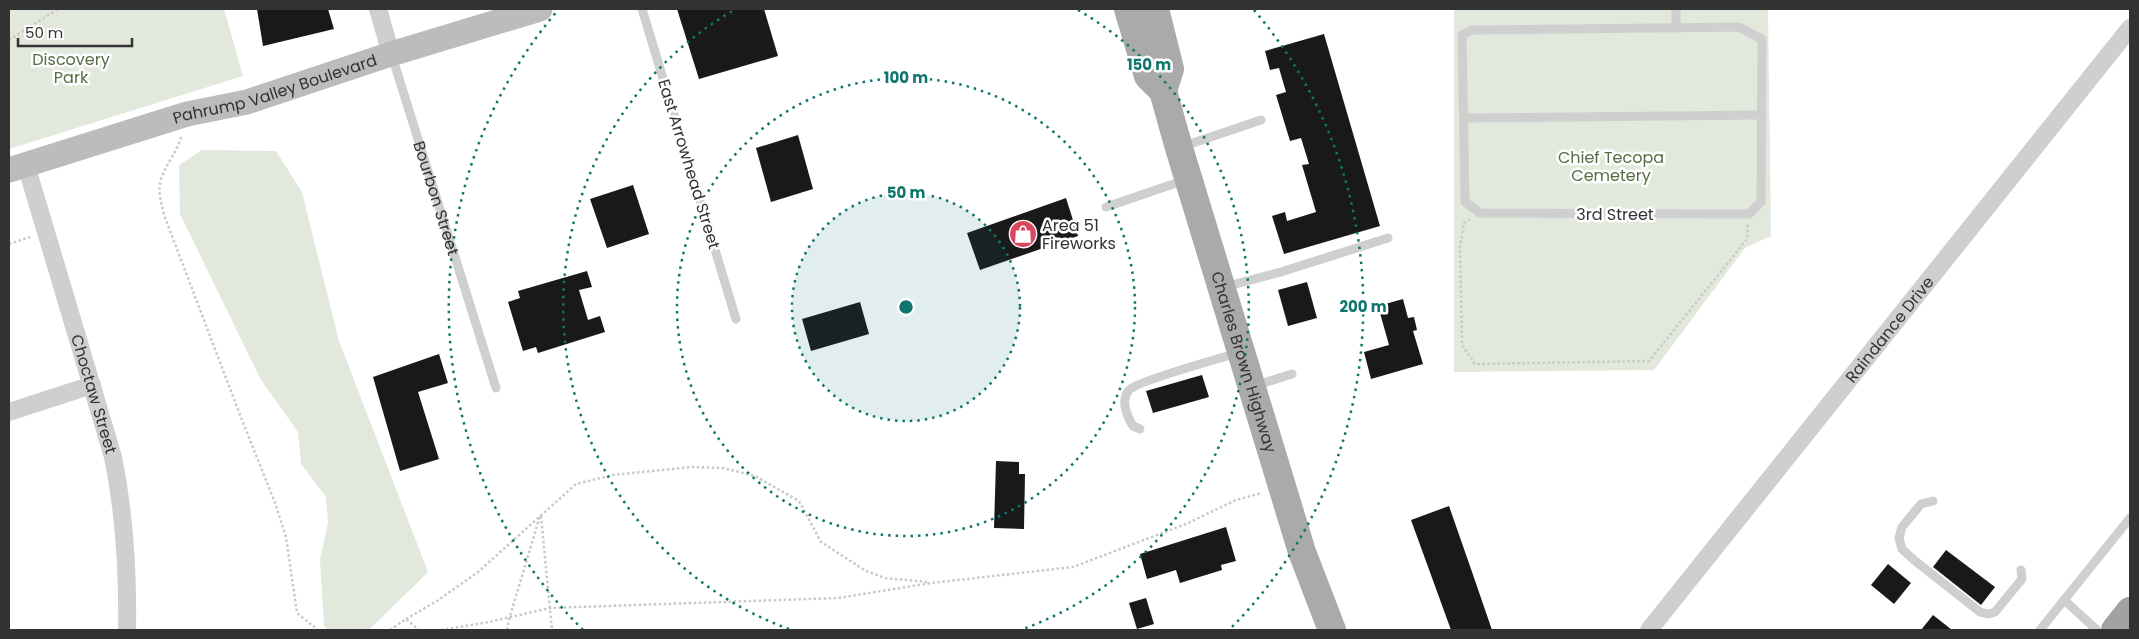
<svg xmlns="http://www.w3.org/2000/svg" width="2139" height="639" font-family="Poppins,sans-serif">
	<style>
		.green { fill: #e3e8dc }
		.building { fill: #191919 }
		.lines { fill: none; stroke-linecap: round; stroke-linejoin: round }
		.path { stroke: #c9c9c9; stroke-width: 2.5; stroke-dasharray: 2.5 2.5; stroke-linecap: butt }
		.service { stroke: #cfcfcf; stroke-width: 9 }
		.minor { stroke: #cfcfcf; stroke-width: 18 }
		.secondary { stroke: #bcbcbc; stroke-width: 25 }
		.primary { stroke: #aaa; stroke-width: 28 }
		.trunk { stroke: #a2a2a2; stroke-width: 28 }
		.ring { fill: none; stroke: #0f766e; stroke-width: 2.5; stroke-dasharray: 2.5 5 }
		.labels { text-anchor: middle; dominant-baseline: central; stroke-width: 5; stroke-linejoin: round; paint-order: stroke }
		.park-label { font-size: 16px; fill: #596b43; stroke: #fff }
		.street-label { font-size: 16px; fill: #323232; stroke: #fff }
		.poi-label { font-size: 16px; fill: #323232; stroke: #fff; text-anchor: start }
		.centre { fill: #0f766e; stroke: #fff; stroke-width: 2.5 }
		.ring-label { font-size: 15px; text-anchor: middle; font-weight: bold; fill: #0f766e; stroke: #fff; stroke-width: 5; stroke-linejoin: round; paint-order: stroke }
	</style>
	<rect width="100%" height="100%" fill="#fff"/>
	<g class="green">
		<polygon points="9,9 224,9 243,76 9,149"/>
		<polygon points="1454,9 1768,9 1771,236 1745,248 1654,370 1454,372"/>
		<polygon points="202,150 276,151 302,192 339,341 428,572 369,630 328,630 324,626 320,559 328,523 326,497 301,464 298,432 261,380 180,214 179,165"/>
	</g>
	<g class="building">
		<polygon points="257,9 328,9 334,29 263,46"/>
		<polygon points="677,9 764,9 778,56 699,79"/>
		<polygon points="1324,34 1380,226 1284,254 1272,216 1285,212 1287,221 1316,212 1302,165 1309,164 1301,138 1290,141 1276,95 1286,92 1279,68 1270,70 1265,51"/>
		<polygon points="798,135 813,189 771,202 756,148"/>
		<polygon points="633,185 649,234 607,248 590,199"/>
		<polygon points="1066,198 1078,236 980,270 967,233"/>
		<polygon points="587,271 592,287 579,290 588,320 600,316 605,332 538,353 536,347 523,351 508,302 520,298 518,291"/>
		<polygon points="1307,282 1317,318 1288,326 1278,290"/>
		<polygon points="1403,299 1408,318 1414,317 1417,330 1413,331 1423,364 1371,379 1364,352 1389,345 1378,306"/>
		<polygon points="860,302 869,334 811,351 802,319"/>
		<polygon points="439,354 448,383 418,392 439,459 400,471 373,377"/>
		<polygon points="1202,375 1209,397 1153,413 1146,391"/>
		<polygon points="996,461 1019,462 1019,474 1025,474 1024,529 994,528"/>
		<polygon points="1449,506 1471,569 1492,630 1451,630 1411,520"/>
		<polygon points="1226,527 1236,561 1221,565 1222,570 1180,583 1176,570 1147,579 1140,554"/>
		<polygon points="1946,550 1995,587 1981,605 1933,567"/>
		<polygon points="1888,564 1911,583 1894,604 1871,585"/>
		<polygon points="1146,598 1154,624 1137,629 1129,603"/>
		<polygon points="1933,615 1952,630 1921,630"/>
	</g>
	<g class="lines">
		<g class="path">
			<polyline points="9,40 58,9"/>
			<path d="M181 137C177 153 162 169 160 184 158 194 162 204 164 215L242 420 274 500 286 537 297 613 318 630"/>
			<polyline points="1470,219 1464,223 1460,247 1462,345 1475,364 1649,361 1747,239 1748,224"/>
			<polyline points="9,244 30,237"/>
			<polyline points="541,516 552,630"/>
			<polyline points="406,619 437,601 478,572 576,484 613,475 692,467 723,468 755,476 799,501 821,542 866,571 885,578 928,582"/>
			<polyline points="390,630 406,619 419,630"/>
			<polyline points="441,630 489,622 550,608 838,598 931,583 1073,567 1186,524 1236,500 1262,493"/>
			<polyline points="507,630 510,616 540,516"/>
		</g>
		<g class="service">
			<polyline points="642,9 736,319"/>
			<polyline points="1676,9 1676,28"/>
			<polygon points="1739,27 1762,39 1761,202 1749,214 1480,213 1465,202 1462,35 1472,30"/>
			<path id="s1" d="M392 56 496 388"/>
			<polyline points="1464,118 1762,115"/>
			<polyline points="1181,147 1261,120"/>
			<polyline points="1106,207 1185,180"/>
			<polyline points="1224,287 1281,272 1388,238"/>
			<polyline points="1254,386 1292,374"/>
			<path d="M1140 429 1133 426C1127 416 1120 401 1129 390 1137 381 1221 358 1238 353"/>
			<polyline points="1933,501 1921,504 1902,527 1899,538 1902,549 1914,560 1980,612 1988,614 1995,612 2022,579 2021,570"/>
			<polyline points="2064,600 2097,630"/>
			<polyline points="2040,630 2130,518"/>
		</g>
		<g class="minor">
			<polyline points="378,9 391,54"/>
			<path id="s2" d="M26 165 113 457C125 516 128 570 127 630"/>
			<polyline points="9,412 92,385"/>
			<path id="s3" d="M1649 630 2130 28"/>
		</g>
		<path class="secondary" id="s4" d="M9 170 187 114 247 102 391 54 540 9"/>
		<g class="primary">
			<path id="s5" d="M1128 9 1148 76 1163 91 1179 148 1302 552 1332 630"/>
			<polyline points="1155,9 1170,69 1163,91"/>
		</g>
		<polyline class="trunk" points="2115,630 2130,611"/>
	</g>
	<circle cx="906" cy="307" r="114" fill="#0f766e" fill-opacity=".12"/>
	<g class="ring">
		<circle cx="906" cy="307" r="114"/>
		<circle cx="906" cy="307" r="229"/>
		<path d="M789 629A343 343 0 0 1 734 10M1078 10A343 343 0 0 1 1023 629"/>
		<path d="M583 630A457 457 0 0 1 558 10M1254 10A457 457 0 0 1 1229 630"/>
	</g>
	<defs>
		<g id="shop-disc" transform="scale(1.4375)"><circle r="9.5" fill="#d6485f" stroke="#fff"/><path d="M-5-2.5h2.3a2.7 3.5 0 0 1 5.4 0H5L5.5 6h-11ZM-1.5-2.5h3a1.5 2.3 0 0 0-3 0Z" fill="#fff"/></g>
	</defs>
	<g fill-rule="evenodd">
		<use href="#shop-disc" x="1023" y="234"/>
	</g>
	<g class="labels">
		<g class="park-label">
			<text x="71" y="59">Discovery<tspan x="71" dy="18">Park</tspan></text>
			<text x="1611" y="157">Chief Tecopa<tspan x="1611" dy="18">Cemetery</tspan></text>
		</g>
		<g class="street-label">
			<text stroke="none"><textPath href="#s4" startOffset="278">Pahrump Valley Boulevard</textPath></text>
			<text transform="translate(689 164) rotate(73)">East Arrowhead Street</text>
			<text stroke="none"><textPath href="#s1" startOffset="149">Bourbon Street</textPath></text>
			<text x="1615" y="214">3rd Street</text>
			<text stroke="none"><textPath href="#s3" startOffset="385">Raindance Drive</textPath></text>
			<text stroke="none"><textPath href="#s5" startOffset="374">Charles Brown Highway</textPath></text>
			<text stroke="none"><textPath href="#s2" startOffset="239">Choctaw Street</textPath></text>
		</g>
		<g class="poi-label">
			<text x="1042" y="225">Area 51<tspan x="1042" dy="18">Fireworks</tspan></text>
		</g>
	</g>
	<circle cx="906" cy="307" r="8" class="centre"/>
	<g class="ring-label">
		<text x="1149" y="70">150 m</text>
		<text x="906" y="83">100 m</text>
		<text x="906" y="198">50 m</text>
		<text x="1363" y="312">200 m</text>
	</g>
	<rect width="2139" height="639" fill="none" stroke="#323232" stroke-width="20"/>
	<path d="M18 38v8h114v-8" fill="none" stroke="#323232" stroke-width="2.5"/>
	<text x="25" y="38" font-size="15" fill="#323232" stroke="#ffffff" stroke-width="4" paint-order="stroke">50 m</text>
</svg>
